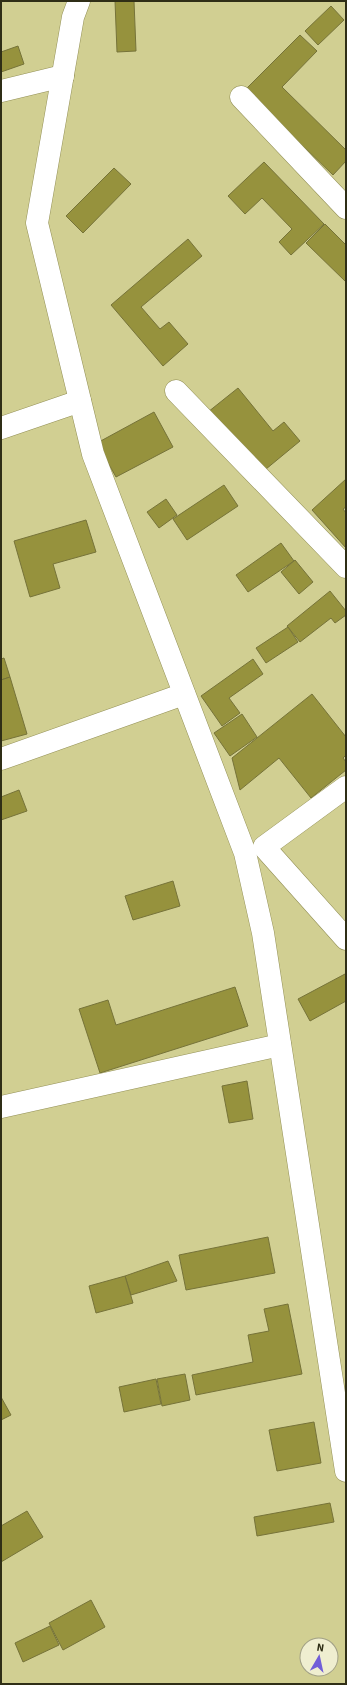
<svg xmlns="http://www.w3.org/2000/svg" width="347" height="1685" font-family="'Source Sans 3',sans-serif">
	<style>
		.building { fill: #96923d; stroke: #767339 }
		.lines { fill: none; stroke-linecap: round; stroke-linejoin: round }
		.minor-casing { stroke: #939056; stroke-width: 23 }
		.minor { stroke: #fff; stroke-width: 22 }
	</style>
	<rect width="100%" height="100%" fill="#d1cf92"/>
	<g class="building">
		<polygon points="115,1 134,1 136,51 117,52"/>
		<polygon points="331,6 344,20 318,45 305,31"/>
		<polygon points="300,35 317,51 282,87 346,150 346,161 333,175 245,90"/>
		<polygon points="18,46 24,64 1,72 1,52"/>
		<polygon points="264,162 324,224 291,255 279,242 292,229 262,198 245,214 228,196"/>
		<polygon points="114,168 131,184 83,233 66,216"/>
		<polygon points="325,224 346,245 346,282 306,243"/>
		<polygon points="188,239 202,256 141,307 160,329 169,322 188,344 163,366 111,305"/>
		<polygon points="238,388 273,431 284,422 300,441 260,474 208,412"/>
		<polygon points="154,412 173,447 116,477 97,443"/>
		<polygon points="346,479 346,507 343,509 346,513 346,548 312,510"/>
		<polygon points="224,485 238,506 187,540 173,519"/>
		<polygon points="166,499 177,515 159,528 147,512"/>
		<polygon points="86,520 96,552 53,564 60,588 30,597 14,541"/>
		<polygon points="281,543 294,561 248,592 236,575"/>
		<polygon points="295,560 313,582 299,594 281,572"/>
		<polygon points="330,591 346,611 346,615 335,623 331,618 300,642 287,626"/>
		<polygon points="288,627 298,642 266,663 256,648"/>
		<polygon points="4,658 10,677 1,680 1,659"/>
		<polygon points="253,659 263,674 229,698 240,713 222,726 201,696"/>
		<polygon points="10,677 27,734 1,741 1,680"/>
		<polygon points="312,694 346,737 346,755 343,758 346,762 346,770 311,798 279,758 240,790 232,758"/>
		<polygon points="242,714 257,737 230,756 214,733"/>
		<polygon points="19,790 27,811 1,820 1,797"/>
		<polygon points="173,881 180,906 133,920 125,896"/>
		<polygon points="345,974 346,977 346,1001 310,1021 298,999"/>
		<polygon points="235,987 248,1026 100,1073 79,1009 108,1000 116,1025"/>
		<polygon points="247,1081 253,1119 229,1123 222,1086"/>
		<polygon points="268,1237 275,1273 186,1290 179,1255"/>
		<polygon points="168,1261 177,1281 131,1295 125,1276"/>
		<polygon points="125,1276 133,1303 96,1313 89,1286"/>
		<polygon points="288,1304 302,1374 196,1395 192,1375 253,1362 248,1335 269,1331 264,1309"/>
		<polygon points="185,1374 190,1400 162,1406 157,1379"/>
		<polygon points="156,1379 161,1404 124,1412 119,1387"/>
		<polygon points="1,1397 11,1415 1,1420"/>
		<polygon points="314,1422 321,1463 277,1471 269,1430"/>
		<polygon points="330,1503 334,1522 257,1536 254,1517"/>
		<polygon points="27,1511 43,1537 1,1562 1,1526"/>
		<polygon points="91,1600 105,1627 63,1650 49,1623"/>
		<polygon points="50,1626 59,1645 23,1662 15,1643"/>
	</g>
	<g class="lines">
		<g class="minor-casing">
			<g id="minor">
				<polyline points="79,1 73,17 37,223 93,454 245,853 263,933 346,1471"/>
				<polyline points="1,91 63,76"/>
				<polyline points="241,97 346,208"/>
				<polyline points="176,391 346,567"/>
				<polyline points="1,428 80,401"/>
				<polyline points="1,759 184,694"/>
				<polyline points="346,787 264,847 346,939"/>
				<polyline points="1,1107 280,1045"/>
			</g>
		</g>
		<use href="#minor" class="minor"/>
	</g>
	<rect width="347" height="1685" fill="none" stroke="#2f2e16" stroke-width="4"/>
	<g transform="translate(319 1657) rotate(9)"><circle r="19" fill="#efeed0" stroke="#a2a186"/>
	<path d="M0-3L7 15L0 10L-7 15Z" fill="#715ed8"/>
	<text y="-6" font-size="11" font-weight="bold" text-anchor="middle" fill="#2f2e16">N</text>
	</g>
</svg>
